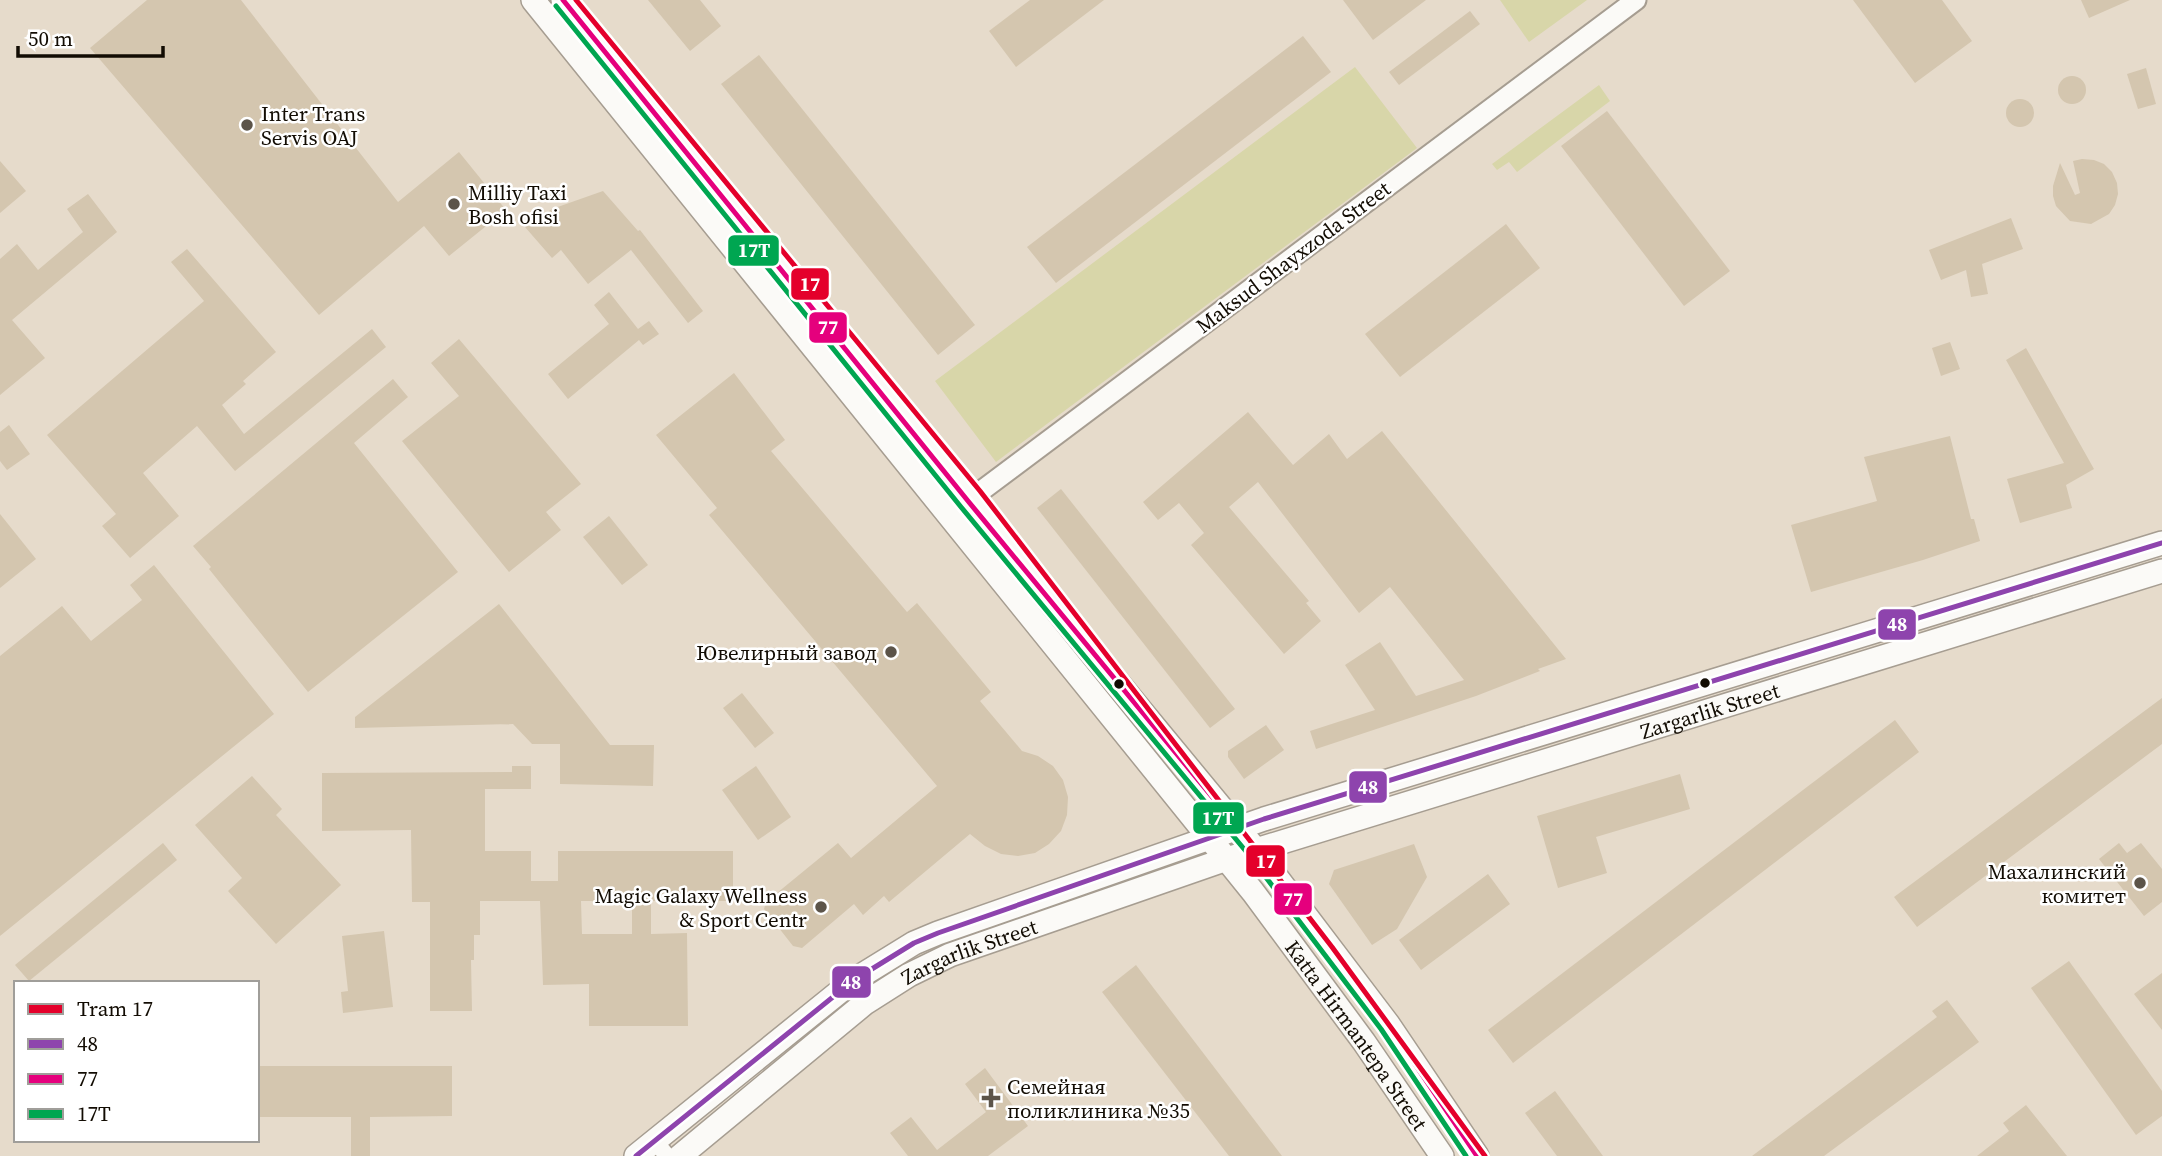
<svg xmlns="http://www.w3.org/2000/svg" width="2162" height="1156" font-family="'Source Serif 4',serif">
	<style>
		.green { fill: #d8d6a9 }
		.building { fill: #d4c6af; fill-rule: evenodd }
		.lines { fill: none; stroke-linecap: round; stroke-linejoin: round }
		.minor-casing { stroke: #a69d91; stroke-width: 19 }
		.tertiary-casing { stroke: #a69d91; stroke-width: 23 }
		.secondary-casing { stroke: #a69d91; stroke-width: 26 }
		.minor { stroke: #fbfaf7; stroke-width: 16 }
		.tertiary { stroke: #fbfaf7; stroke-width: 19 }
		.secondary { stroke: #fbfaf7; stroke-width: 23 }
		.bus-1-casing { stroke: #fff; stroke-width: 10 }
		.bus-2-casing { stroke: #fff; stroke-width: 10 }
		.bus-3-casing { stroke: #fff; stroke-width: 10 }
		.bus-1 { stroke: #8e44ad; stroke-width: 5 }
		.bus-2 { stroke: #e5007d; stroke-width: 5 }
		.bus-3 { stroke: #00a651; stroke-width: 5 }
		.tram-1-casing { stroke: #fff; stroke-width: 10 }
		.tram-1 { stroke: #e4002b; stroke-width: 5 }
		.poi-dot { fill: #5c5449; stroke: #fff; stroke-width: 2.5 }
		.bus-dot { fill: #120c03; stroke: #fff; stroke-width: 2.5 }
		.labels { text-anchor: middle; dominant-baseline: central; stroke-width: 5; stroke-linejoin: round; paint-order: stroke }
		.poi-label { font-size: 21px; fill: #120c03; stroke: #fff; text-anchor: start }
		.street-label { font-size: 21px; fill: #120c03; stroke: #fff }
		.line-badge { stroke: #fff; stroke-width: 2.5 }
		.badge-label { font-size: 19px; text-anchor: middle; font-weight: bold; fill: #fff }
	</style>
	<rect width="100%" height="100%" fill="#e6dbcb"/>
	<g class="green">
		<polygon points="1500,0 1587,0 1529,42"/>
		<polygon points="1355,67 1417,148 996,462 935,381"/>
		<polygon points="1599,85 1610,101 1517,172 1509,162 1497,170 1492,164"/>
	</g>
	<g class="building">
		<polygon points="147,0 241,0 398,202 459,152 506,210 449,256 424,226 319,315 90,48"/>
		<polygon points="648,0 700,0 721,26 690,51"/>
		<polygon points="1030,0 1104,0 1016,67 989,31"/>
		<polygon points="1343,0 1426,0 1373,40"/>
		<polygon points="1853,0 1942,0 1972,41 1915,83"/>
		<polygon points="2081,0 2130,0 2089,18"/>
		<polygon points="1470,11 1480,24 1399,85 1389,72"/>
		<polygon points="1303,36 1331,72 1056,283 1027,247"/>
		<polygon points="759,55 975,325 938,355 721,84"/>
		<polygon points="2146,68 2156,104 2138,109 2127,74"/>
		<circle cx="2072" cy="90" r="14"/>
		<circle cx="2020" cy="113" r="14"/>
		<polygon points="1607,111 1730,271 1684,306 1561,146"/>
		<polygon points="2082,159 2094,160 2104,164 2112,172 2117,183 2118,194 2115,205 2109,214 2091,224 2070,221 2056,206 2053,196 2053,186 2060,163 2075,195 2080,193 2073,161"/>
		<polygon points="0,161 26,191 0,213"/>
		<polygon points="603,191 638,231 640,230 703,311 688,323 631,250 588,284 561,250 552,258 525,227 552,209"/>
		<polygon points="88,194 117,232 12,320 45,358 0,395 0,259 17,244 38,270 83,232 67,209"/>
		<polygon points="2011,218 2023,249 1982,264 1988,294 1971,297 1966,270 1941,280 1929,250"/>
		<polygon points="1506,224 1540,268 1400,377 1365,334"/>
		<polygon points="187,249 276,352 243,381 246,384 222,405 244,434 372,329 386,347 235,471 197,426 143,473 179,516 130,558 102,526 116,514 47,435 204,301 171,262"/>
		<polygon points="609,292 638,329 649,321 659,334 643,345 639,340 568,399 548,374 609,324 594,305"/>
		<polygon points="459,339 581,484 546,512 561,530 509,572 402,441 459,396 431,363"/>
		<polygon points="1950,342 1960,369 1941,376 1932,348"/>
		<polygon points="2026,348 2094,469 2066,485 2072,508 2020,523 2007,479 2064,463 2006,360"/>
		<polygon points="734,373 785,440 771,451 907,612 917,603 991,692 980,701 1022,751 1038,756 1053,766 1063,780 1068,797 1067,815 1061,831 1049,844 1035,853 1018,856 1001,854 985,846 970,834 889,902 884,896 863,915 854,904 802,948 793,946 764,909 766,902 838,843 851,858 937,786 709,515 717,508 656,435"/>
		<polygon points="393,379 408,397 354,443 458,572 308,692 209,569 211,567 193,546"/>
		<polygon points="1248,412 1293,465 1329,434 1347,459 1382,431 1566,659 1538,669 1540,671 1476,696 1316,749 1310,731 1375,710 1345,665 1380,642 1416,696 1464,680 1390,587 1359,613 1258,482 1229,507 1309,601 1306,603 1321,621 1284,654 1191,545 1204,533 1179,503 1158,520 1143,502"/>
		<polygon points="9,425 30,454 7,470 0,461 0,432"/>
		<polygon points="1950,436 1971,519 1974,519 1980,541 1923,560 1811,592 1791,525 1877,501 1864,457"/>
		<polygon points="1061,489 1235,709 1210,728 1037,508"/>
		<polygon points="0,514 36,559 0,588"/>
		<polygon points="609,516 648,565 622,585 583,537"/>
		<polygon points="154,565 274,714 0,936 0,656 62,606 91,641 142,600 130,585"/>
		<polygon points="499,604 610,745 654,745 653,786 560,784 560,744 532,744 513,724 355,728 355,717"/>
		<polygon points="742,693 774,733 755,748 723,708"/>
		<polygon points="2162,698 2162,744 1917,927 1894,897"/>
		<polygon points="1895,720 1919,752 1513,1063 1488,1030"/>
		<polygon points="1266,725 1284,750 1244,779 1228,757 1228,751"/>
		<path d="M512 766H531V789H485V851H531V881H558V851H733V901H651V934L687 933 688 1026H589V984L543 985 540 901H480V935H474V960H471L472 1011H430V902H412L411 830 322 831V773L512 772ZM581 901H632V934H582Z"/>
		<polygon points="756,766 791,817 758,840 722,790"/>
		<polygon points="1680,774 1690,809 1596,837 1607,873 1558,888 1537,816"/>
		<polygon points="252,776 282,809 276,815 341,885 276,944 228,891 242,878 195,825"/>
		<polygon points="163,843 177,860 29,981 15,965"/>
		<polygon points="2119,843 2127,853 2141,843 2162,869 2162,902 2144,916 2099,859"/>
		<polygon points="1414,844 1427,877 1397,929 1372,945 1329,884 1334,870"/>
		<polygon points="1488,874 1510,904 1421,970 1399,940"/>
		<polygon points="384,931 393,1007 343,1013 341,992 348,991 342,936"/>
		<polygon points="2069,961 2162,1091 2162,1116 2136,1135 2031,988"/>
		<polygon points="1136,965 1282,1156 1229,1156 1102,992"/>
		<polygon points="2162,973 2162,1030 2134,994"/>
		<polygon points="1947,1000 1979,1042 1824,1156 1752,1156 1937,1017 1932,1011"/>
		<polygon points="257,1066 452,1066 452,1116 370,1117 370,1156 351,1156 351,1117 257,1117"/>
		<polygon points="985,1068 1028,1126 988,1156 908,1156 890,1133 911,1117 937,1150 986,1112 965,1084"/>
		<polygon points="1555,1091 1603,1156 1557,1156 1525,1113"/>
		<polygon points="2026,1105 2067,1156 1977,1156 2009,1131 2003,1123"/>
	</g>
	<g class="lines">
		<g class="minor-casing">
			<polyline id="minor" points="655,1141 667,1156"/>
		</g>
		<g class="tertiary-casing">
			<polyline id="tertiary" points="949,515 1636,0"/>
		</g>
		<g class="secondary-casing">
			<g id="secondary">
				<path id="s1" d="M533 0 1253 892 1364 1042 1442 1156"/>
				<polyline points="563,0 968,501 1256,850 1388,1024 1477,1156"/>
				<polyline points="636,1156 854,980 914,943 938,933 1264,819 2162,543"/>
				<path id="s2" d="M680 1156 865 1003 909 975 950 955 1227 859 2162 571"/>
			</g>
		</g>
		<use href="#minor" class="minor"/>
		<use href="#tertiary" class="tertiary"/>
		<use href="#secondary" class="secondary"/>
		<g class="bus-1-casing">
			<polyline id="bus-1" points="636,1156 854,980 914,943 938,933 1264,819 2162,543"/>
		</g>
		<g class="bus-2-casing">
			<polyline id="bus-2" points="563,0 968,501 1256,850 1388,1024 1477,1156"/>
		</g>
		<g class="bus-3-casing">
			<polyline id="bus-3" points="556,6 961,507 1249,855 1381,1029 1466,1156"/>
		</g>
		<use href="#bus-1" class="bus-1"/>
		<use href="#bus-2" class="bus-2"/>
		<use href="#bus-3" class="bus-3"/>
		<g class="tram-1-casing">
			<polyline id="tram-1" points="576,0 980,491 1332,947 1485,1156"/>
		</g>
		<use href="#tram-1" class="tram-1"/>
	</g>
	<g class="poi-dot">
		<circle cx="247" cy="125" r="7"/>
		<circle cx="454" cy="204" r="7"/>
		<circle cx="891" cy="652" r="7"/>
		<circle cx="2140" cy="883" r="7"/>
		<circle cx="821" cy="907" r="7"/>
		<path d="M987.5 1087.5h7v7h7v7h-7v7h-7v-7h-7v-7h7z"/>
	</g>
	<g class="bus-dot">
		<circle cx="1705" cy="683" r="6"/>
		<circle cx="1119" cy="684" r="6"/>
	</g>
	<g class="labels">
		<g class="poi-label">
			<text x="261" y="113">Inter Trans<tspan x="261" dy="24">Servis OAJ</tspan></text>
			<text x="468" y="192">Milliy Taxi<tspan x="468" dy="24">Bosh ofisi</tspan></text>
			<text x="877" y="652" text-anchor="end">Ювелирный завод</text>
			<text x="2126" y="871" text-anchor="end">Махалинский<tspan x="2126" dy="24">комитет</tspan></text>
			<text x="807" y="895" text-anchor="end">Magic Galaxy Wellness<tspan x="807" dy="24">&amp; Sport Centr</tspan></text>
			<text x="1007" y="1086">Семейная<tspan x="1007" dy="24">поликлиника №35</tspan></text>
		</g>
		<g class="street-label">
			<text transform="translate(1293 257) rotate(-37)">Maksud Shayxzoda Street</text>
			<text stroke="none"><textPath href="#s2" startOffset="1136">Zargarlik Street</textPath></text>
			<text stroke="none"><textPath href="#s2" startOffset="357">Zargarlik Street</textPath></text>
			<text stroke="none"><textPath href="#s1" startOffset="1323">Katta Hirmаntepa Street</textPath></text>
		</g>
	</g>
	<g class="line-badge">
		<rect x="727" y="234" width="53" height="33" rx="7" fill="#00a651"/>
		<rect x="790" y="267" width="40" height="34" rx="7" fill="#e4002b"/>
		<rect x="808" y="311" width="40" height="33" rx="7" fill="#e5007d"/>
		<rect x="1877" y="608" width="40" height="33" rx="7" fill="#8e44ad"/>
		<rect x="1348" y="770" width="40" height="34" rx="7" fill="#8e44ad"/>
		<rect x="1192" y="801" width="53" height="34" rx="7" fill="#00a651"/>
		<rect x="1245" y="844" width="41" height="34" rx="7" fill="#e4002b"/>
		<rect x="1273" y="882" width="40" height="34" rx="7" fill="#e5007d"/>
		<rect x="831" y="965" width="41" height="34" rx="7" fill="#8e44ad"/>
	</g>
	<g class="badge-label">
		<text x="754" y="257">17T</text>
		<text x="810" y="291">17</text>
		<text x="828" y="334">77</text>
		<text x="1897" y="631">48</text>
		<text x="1368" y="794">48</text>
		<text x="1218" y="825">17T</text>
		<text x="1266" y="868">17</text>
		<text x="1293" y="906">77</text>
		<text x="851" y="989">48</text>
	</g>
	<rect x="14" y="981" width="245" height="161" fill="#ffffff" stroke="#a09e9a" stroke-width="2"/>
	<rect x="28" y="1004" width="35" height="10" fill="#e4002b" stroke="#a09e9a" stroke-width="2"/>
	<text x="77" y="1016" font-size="21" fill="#120c03">Tram 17</text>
	<rect x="28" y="1039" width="35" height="10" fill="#8e44ad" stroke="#a09e9a" stroke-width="2"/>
	<text x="77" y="1051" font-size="21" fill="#120c03">48</text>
	<rect x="28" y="1074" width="35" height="10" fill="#e5007d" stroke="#a09e9a" stroke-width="2"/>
	<text x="77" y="1086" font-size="21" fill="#120c03">77</text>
	<rect x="28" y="1109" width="35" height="10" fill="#00a651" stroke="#a09e9a" stroke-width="2"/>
	<text x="77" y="1121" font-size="21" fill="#120c03">17T</text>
	<path d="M18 46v10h145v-10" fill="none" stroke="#120c03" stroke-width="3.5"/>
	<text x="28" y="46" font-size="21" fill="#120c03" stroke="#ffffff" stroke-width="5" paint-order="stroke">50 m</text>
</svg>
